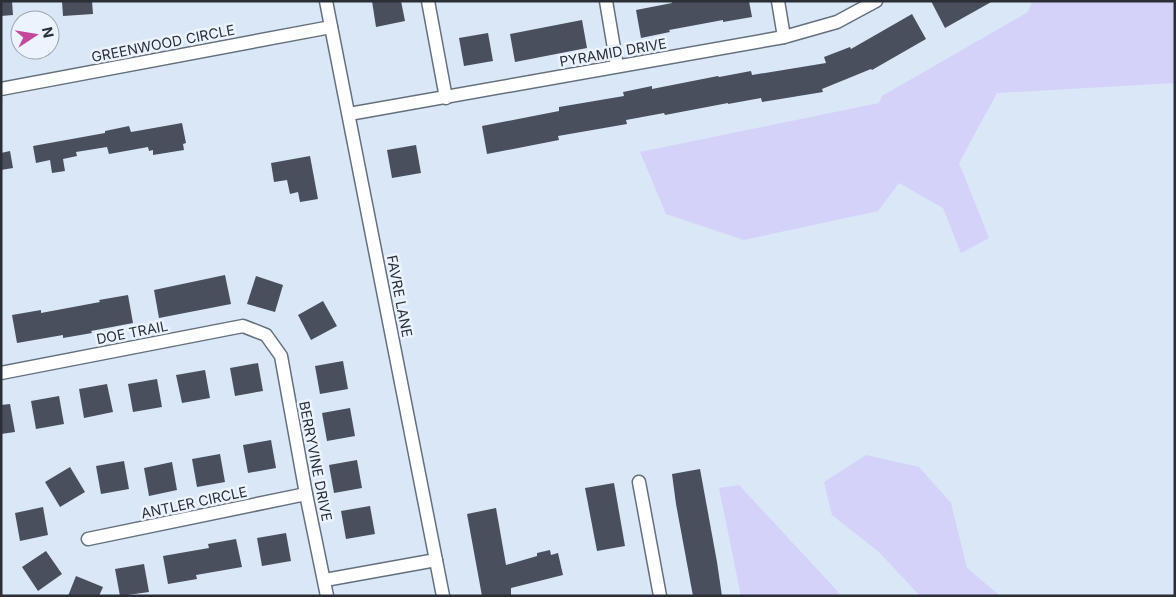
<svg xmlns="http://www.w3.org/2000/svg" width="1176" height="597" font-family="Inter,sans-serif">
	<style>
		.green { fill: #d5d2fa }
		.building { fill: #4a4f5e }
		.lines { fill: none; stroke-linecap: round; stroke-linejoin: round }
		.minor-casing { stroke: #65707e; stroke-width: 15 }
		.minor { stroke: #fff; stroke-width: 12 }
		.labels { text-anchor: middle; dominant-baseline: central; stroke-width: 5; stroke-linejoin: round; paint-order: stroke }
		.street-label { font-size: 14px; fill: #2a2f35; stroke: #ebf3fd }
	</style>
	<rect width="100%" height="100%" fill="#d9e7f7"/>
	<g class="green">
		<polygon points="1032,1 1175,1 1175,83 997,93 959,163 989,238 961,253 943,208 899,183 878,211 744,240 666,214 640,152 879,103 882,96 1028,12"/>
		<polygon points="866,455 919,467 951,503 967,568 1000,596 920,596 879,552 832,515 824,482"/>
		<polygon points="739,485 842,596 741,596 719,488"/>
	</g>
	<g class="building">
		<polygon points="1,1 12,1 13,15 1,16"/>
		<polygon points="62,1 92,1 93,14 63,16"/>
		<polygon points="372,1 401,1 405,21 376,27"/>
		<polygon points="672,1 749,1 752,17 723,22 723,20 669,30 670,32 641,38 636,10 672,3"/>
		<polygon points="931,1 993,1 945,28"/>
		<polygon points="912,14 926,39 872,70 871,69 822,89 823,92 762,102 761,98 728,104 728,103 665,115 664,113 626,120 627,124 558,136 559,140 487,154 482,126 559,111 559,107 624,96 623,92 652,86 652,89 718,76 719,77 751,71 752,75 826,63 824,57 850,47 851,49"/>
		<polygon points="582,20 587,48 515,62 510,34"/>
		<polygon points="488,33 493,61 464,66 459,38"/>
		<polygon points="182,123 186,143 183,144 184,150 153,155 153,150 149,151 148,147 109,154 107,147 76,152 77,156 63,159 65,171 52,173 50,160 36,163 33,146 105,133 105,131 129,126 131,132"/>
		<polygon points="416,145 421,173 392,178 387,150"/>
		<polygon points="10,151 13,168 1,170 1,153"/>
		<polygon points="310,156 318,199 300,202 298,192 290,194 287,180 274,182 271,163"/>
		<polygon points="225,275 231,304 159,318 154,290"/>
		<polygon points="256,276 283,285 275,312 247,304"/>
		<polygon points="128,295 133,323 91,331 92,333 63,338 63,335 17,343 12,315 41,310 41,313 100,302 99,300"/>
		<polygon points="323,301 337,326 311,340 298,315"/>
		<polygon points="343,361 348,389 320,394 315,366"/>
		<polygon points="258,363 263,391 235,396 230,368"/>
		<polygon points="205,370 210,398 182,403 176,375"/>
		<polygon points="157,379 162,407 133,412 128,384"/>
		<polygon points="107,384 113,412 84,418 79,389"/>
		<polygon points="59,396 64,424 36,429 31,401"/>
		<polygon points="10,404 15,432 1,434 1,405"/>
		<polygon points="350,408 355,436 327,441 322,413"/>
		<polygon points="271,440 276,468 248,473 243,445"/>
		<polygon points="220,454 225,482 197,487 192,459"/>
		<polygon points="357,460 362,488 334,493 329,465"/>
		<polygon points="124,461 129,489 101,494 96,466"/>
		<polygon points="172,462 177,490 149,496 144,468"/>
		<polygon points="70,467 85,492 60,507 45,482"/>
		<polygon points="700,469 717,562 722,596 693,596 676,504 672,474"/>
		<polygon points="614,483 625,546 597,551 585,488"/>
		<polygon points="370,506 375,534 346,539 341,511"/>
		<polygon points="43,507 48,535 20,541 15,513"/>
		<polygon points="496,508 506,565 537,556 537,553 550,550 551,555 558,553 563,575 511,588 511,596 482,596 467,514"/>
		<polygon points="286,533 291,561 262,566 257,538"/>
		<polygon points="236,539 242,567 196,575 197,579 168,584 163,556 209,548 208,544"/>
		<polygon points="46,551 62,574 38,591 22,567"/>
		<polygon points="144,564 149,592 120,596 115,569"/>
		<polygon points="76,576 103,587 99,596 68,596"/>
	</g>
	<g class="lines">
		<g class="minor-casing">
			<g id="minor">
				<polyline points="326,1 443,596"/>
				<polyline points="428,1 446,98"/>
				<polyline points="606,1 617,66"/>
				<polyline points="778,1 784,37"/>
				<polyline points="1,89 331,27"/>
				<polyline points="349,114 784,37 837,22 876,1"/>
				<polyline points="1,373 243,326 266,335 281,356 306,494 327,596"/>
				<polyline points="639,482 660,596"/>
				<polyline points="88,539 306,494"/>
				<polyline points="325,580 436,560"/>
			</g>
		</g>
		<use href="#minor" class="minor"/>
	</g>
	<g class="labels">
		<g class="street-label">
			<text transform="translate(163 43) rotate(-11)">GREENWOOD CIRCLE</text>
			<text transform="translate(613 52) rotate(-10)">PYRAMID DRIVE</text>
			<text transform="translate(400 296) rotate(79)">FAVRE LANE</text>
			<text transform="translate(132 332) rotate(-11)">DOE TRAIL</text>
			<text transform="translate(316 461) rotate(79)">BERRYVINE DRIVE</text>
			<text transform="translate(194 502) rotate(-12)">ANTLER CIRCLE</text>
		</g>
	</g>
	<rect width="1176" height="597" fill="none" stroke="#2a2f35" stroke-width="5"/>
	<g transform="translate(35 35) rotate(78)"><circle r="24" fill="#ebf3fd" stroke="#9ea5ad"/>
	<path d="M0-4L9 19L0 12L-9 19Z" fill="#c5499a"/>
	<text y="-8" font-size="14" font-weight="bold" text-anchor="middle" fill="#2a2f35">N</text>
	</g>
</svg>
